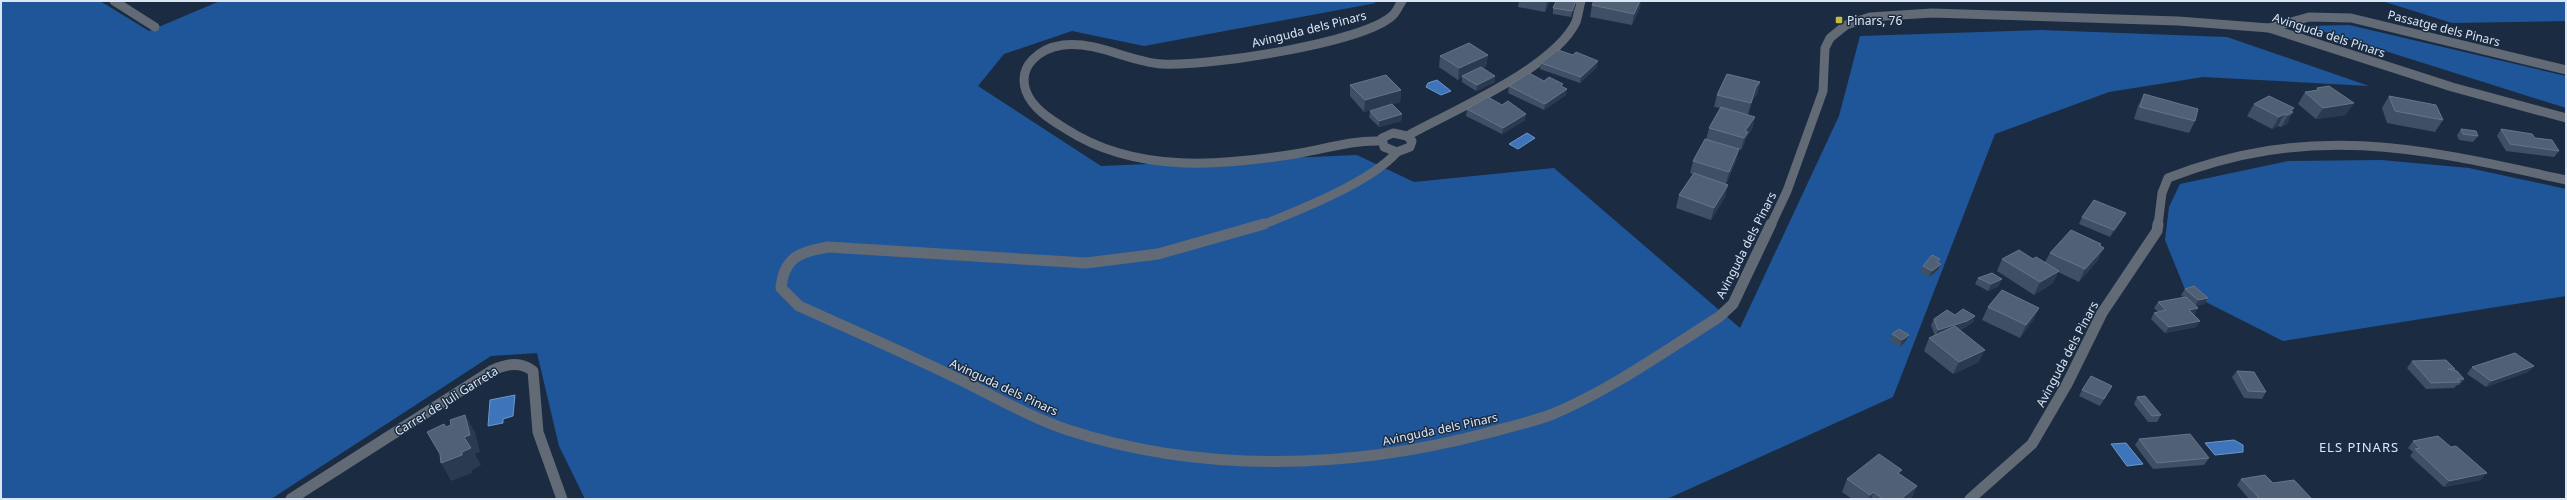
<svg xmlns="http://www.w3.org/2000/svg" width="2567" height="500" font-family="'Noto Sans',sans-serif">
	<style>
		.forest { fill: #1f5699 }
		.water { fill: #3e75ba; stroke: #6d97cc }
		.lines { fill: none; stroke-linecap: round; stroke-linejoin: round }
		.minor-far1 { stroke: #626a75; stroke-width: 9 }
		.minor { stroke: #626a75; stroke-width: 11 }
		.wall { fill: #3f4f66 }
		.shaded-wall { fill: #293a51 }
		.building { fill: #506075; stroke: #667589 }
		.poi-dot { fill: #c5bc3d; stroke: #1b2c42; stroke-width: 1.5 }
		.labels { text-anchor: middle; dominant-baseline: central; stroke-width: 3; stroke-linejoin: round; paint-order: stroke }
		.poi-label { font-size: 12px; fill: #dce7f5; stroke: #1b2c42; text-anchor: start }
		.street-label { font-size: 12px; fill: #dce7f5; stroke: #1b2c42 }
		.neighbourhood-label { font-size: 13px; letter-spacing: 1px; fill: #dce7f5; stroke: #1b2c42 }
	</style>
	<rect width="100%" height="100%" fill="#1b2c42"/>
	<g class="forest">
		<polygon points="1,1 100,1 149,31 220,1 1371,1 1376,3 1144,46 1072,31 1004,54 978,86 1101,166 1357,155 1414,182 1554,168 1740,328 1839,116 1860,36 2041,30 2227,37 2369,86 2203,77 2109,92 1995,134 1893,397 1667,499 585,499 559,446 537,353 491,356 271,499 1,499"/>
		<polygon points="2382,1 2566,1 2566,21 2452,23"/>
		<polygon points="2349,25 2566,76 2566,108 2306,26"/>
		<polygon points="2381,160 2469,168 2566,189 2566,296 2283,341 2186,292 2165,240 2169,207 2180,184 2288,161"/>
	</g>
	<g class="water">
		<polygon points="1437,80 1451,91 1441,95 1426,87 1428,83"/>
		<polygon points="1527,133 1535,138 1518,149 1509,144"/>
		<polygon points="515,395 513,416 503,419 503,423 488,426 490,400"/>
		<polygon points="2234,440 2243,445 2243,452 2215,455 2205,443"/>
		<polygon points="2126,443 2143,464 2127,466 2111,444"/>
	</g>
	<g class="lines">
		<g class="minor-far1">
			<polyline points="114,1 155,27"/>
			<polyline points="2269,28 2309,17 2351,18 2566,70"/>
			<polygon points="1393,133 1407,136 1412,141 1410,147 1397,152 1384,147 1382,138"/>
			<path d="M1407 136C1452 111 1553 69 1576 22 1578 16 1579 8 1581 1"/>
			<path d="M1381 141C1353 140 1328 148 1301 153 1223 166 1135 174 1066 129 1051 120 1032 108 1026 91 1017 65 1041 48 1063 45 1098 41 1129 62 1162 64 1204 67 1365 43 1393 15 1397 11 1399 5 1402 1"/>
			<path d="M1262 225C1300 210 1371 182 1397 152"/>
			<polyline points="1771,225 1787,191 1823,91 1825,48 1830,38 1846,25 1870,17 1932,13 2178,21 2269,28 2452,87 2566,118"/>
			<path d="M2158 225 2162 193 2168 178C2312 122 2421 148 2566 180"/>
		</g>
		<g class="minor">
			<path d="M1264 224 1158 254 1086 263 828 247C800 252 784 257 781 288L799 306C855 331 910 355 965 382 999 399 1032 418 1068 430 1202 474 1351 469 1487 433 1509 427 1532 422 1553 414 1612 389 1665 351 1719 317L1733 304 1771 224"/>
			<path d="M291 499 493 370C507 364 520 361 533 371L538 432 562 499"/>
			<polyline points="1970,499 2032,444 2067,384 2102,313 2157,231 2158,224"/>
		</g>
	</g>
	<g class="wall">
		<polygon points="1519,1 1550,1 1545,12 1518,7"/>
		<polygon points="1556,1 1576,1 1576,5 1571,17 1553,14 1553,8"/>
		<polygon points="1592,5 1640,8 1632,25 1590,17"/>
		<polygon points="1488,55 1486,66 1483,68 1495,76 1495,82 1476,91 1462,82 1462,77 1458,80 1439,67 1440,56"/>
		<polygon points="1541,63 1597,67 1580,83 1540,69"/>
		<polygon points="1544,81 1563,87 1566,95 1544,110 1508,93 1509,86"/>
		<polygon points="1760,82 1757,94 1753,99 1748,115 1755,117 1752,129 1746,138 1744,144 1741,150 1739,149 1736,161 1726,184 1725,197 1711,220 1676,208 1679,195 1693,174 1690,173 1693,161 1706,140 1709,128 1720,108 1714,107 1717,95"/>
		<polygon points="1350,85 1401,90 1400,102 1364,112 1350,96"/>
		<polygon points="2317,88 2346,115 2316,119 2298,104 2305,92 2316,90"/>
		<polygon points="2144,94 2195,121 2189,133 2134,119 2138,106"/>
		<polygon points="2389,96 2443,120 2435,132 2387,123 2382,108"/>
		<polygon points="2254,104 2292,112 2287,124 2281,127 2278,126 2272,129 2247,116"/>
		<polygon points="1467,109 1525,120 1502,134 1466,116"/>
		<polygon points="1370,111 1402,114 1401,121 1379,127 1369,117"/>
		<polygon points="2461,129 2478,136 2473,142 2459,140 2457,135"/>
		<polygon points="2501,129 2535,138 2559,151 2554,157 2506,151 2497,136"/>
		<polygon points="2082,217 2122,220 2110,237 2079,224"/>
		<polygon points="2101,244 2098,260 2079,282 2058,272 2053,283 2034,295 1997,271 2002,259 2033,259 2045,262 2050,253"/>
		<polygon points="1940,259 1938,262 1941,264 1938,270 1929,277 1920,272 1923,266"/>
		<polygon points="1978,278 1999,286 1988,291 1975,284"/>
		<polygon points="2185,289 2208,298 2204,304 2196,306 2195,314 2194,315 2200,321 2196,327 2165,333 2151,319 2154,313 2158,312 2154,308 2158,302 2183,297 2181,295"/>
		<polygon points="1988,307 2039,308 2033,320 2020,338 1982,320"/>
		<polygon points="1955,315 1975,316 1973,322 1964,328 1959,330 1979,362 1953,374 1924,351 1929,338 1935,336 1931,325 1934,319"/>
		<polygon points="1892,334 1906,341 1900,347 1890,341"/>
		<polygon points="2412,361 2455,369 2454,370 2464,379 2459,385 2457,385 2454,388 2426,389 2407,368"/>
		<polygon points="2534,366 2528,372 2486,387 2467,374 2472,367"/>
		<polygon points="2237,371 2266,392 2262,399 2244,398 2232,377"/>
		<polygon points="2112,386 2100,406 2079,396 2082,390"/>
		<polygon points="2137,397 2161,415 2157,422 2148,422 2134,404"/>
		<polygon points="2139,439 2209,458 2204,465 2153,469 2135,445"/>
		<polygon points="2413,441 2481,480 2444,487 2410,456 2413,452 2408,448"/>
		<polygon points="1900,474 1917,486 1911,499 1852,499 1842,492 1847,479"/>
		<polygon points="2241,479 2273,483 2312,499 2249,499 2237,485"/>
	</g>
	<g class="shaded-wall">
		<polygon points="1547,1 1550,1 1545,12"/>
		<polygon points="1576,1 1576,5 1571,17 1572,11"/>
		<polygon points="1640,1 1641,1 1640,8 1632,25 1634,14"/>
		<polygon points="1488,55 1486,66 1464,77 1462,76 1462,77 1458,80 1459,68"/>
		<polygon points="1598,61 1597,67 1580,83 1581,77"/>
		<polygon points="1495,76 1495,82 1476,91 1477,85"/>
		<polygon points="1760,82 1757,94 1753,99 1747,115 1756,87"/>
		<polygon points="1567,89 1566,95 1544,110 1545,104"/>
		<polygon points="1401,90 1400,102 1364,112 1365,100"/>
		<polygon points="2354,103 2346,115 2316,119 2323,108"/>
		<polygon points="2294,108 2291,114 2293,112 2287,124 2281,127 2288,115 2290,111"/>
		<polygon points="1402,114 1401,121 1379,127 1379,121"/>
		<polygon points="1526,114 1525,120 1502,134 1503,128"/>
		<polygon points="2284,114 2278,126 2272,129 2279,117"/>
		<polygon points="1755,117 1752,129 1746,138 1744,144 1741,150 1744,138 1745,131"/>
		<polygon points="1739,149 1736,161 1726,184 1729,172"/>
		<polygon points="1728,185 1725,197 1711,220 1714,208"/>
		<polygon points="2126,213 2122,220 2110,237 2114,230"/>
		<polygon points="2104,248 2098,260 2079,282 2085,269"/>
		<polygon points="1941,264 1938,270 1929,277 1932,271"/>
		<polygon points="2059,271 2053,283 2034,295 2040,282"/>
		<polygon points="2002,279 1999,286 1988,291 1991,284"/>
		<polygon points="2208,298 2204,304 2195,307 2198,300"/>
		<polygon points="2039,308 2033,320 2020,338 2026,325"/>
		<polygon points="2198,308 2195,314 2185,316 2189,310"/>
		<polygon points="1975,316 1973,322 1964,328 1935,337 1938,330"/>
		<polygon points="2200,321 2196,327 2165,333 2169,327"/>
		<polygon points="1909,335 1906,341 1900,347 1902,340"/>
		<polygon points="1985,350 1979,362 1953,374 1959,362"/>
		<polygon points="2534,366 2528,372 2486,387 2491,381"/>
		<polygon points="465,415 475,432 480,452 475,454 481,465 472,470 472,473 451,481 441,463 462,452"/>
		<polygon points="2487,473 2481,480 2444,487 2449,481"/>
		<polygon points="1917,486 1911,499 1901,499"/>
		<polygon points="1874,492 1871,499 1868,499 1870,495"/>
	</g>
	<g class="building">
		<polygon points="1556,1 1576,1 1572,11 1553,8"/>
		<polygon points="1594,1 1640,1 1634,14 1592,5"/>
		<polygon points="1469,43 1488,55 1459,68 1440,56"/>
		<polygon points="1558,50 1573,55 1576,52 1598,61 1581,77 1541,63"/>
		<polygon points="1481,67 1495,76 1477,85 1462,76"/>
		<polygon points="1529,73 1544,81 1549,77 1563,84 1561,86 1567,89 1545,104 1509,86"/>
		<polygon points="1727,74 1760,82 1756,87 1751,103 1717,95"/>
		<polygon points="1386,75 1401,90 1365,100 1350,85"/>
		<polygon points="2329,86 2354,103 2323,108 2305,92 2319,90 2317,88"/>
		<polygon points="2144,94 2198,109 2195,121 2140,107"/>
		<polygon points="2269,96 2294,108 2290,111 2293,112 2288,115 2284,114 2279,117 2254,104"/>
		<polygon points="2389,96 2436,105 2443,120 2395,111"/>
		<polygon points="1488,97 1502,105 1508,101 1526,114 1503,128 1467,109"/>
		<polygon points="1392,104 1402,114 1379,121 1370,111"/>
		<polygon points="1721,107 1755,117 1745,131 1748,132 1744,138 1709,128"/>
		<polygon points="2461,129 2476,131 2478,136 2463,134"/>
		<polygon points="2501,129 2532,134 2535,138 2552,140 2559,151 2510,144"/>
		<polygon points="1705,139 1739,149 1729,172 1693,161"/>
		<polygon points="1694,173 1728,185 1714,208 1679,195"/>
		<polygon points="2094,200 2126,213 2114,230 2082,217"/>
		<polygon points="2071,230 2101,244 2099,245 2104,248 2085,269 2050,253"/>
		<polygon points="2019,250 2033,259 2036,257 2059,271 2040,282 2002,259"/>
		<polygon points="1932,255 1940,259 1937,262 1941,264 1932,271 1923,266"/>
		<polygon points="1992,273 2002,279 1991,284 1978,278"/>
		<polygon points="2194,286 2208,298 2198,300 2185,289"/>
		<polygon points="2002,290 2039,308 2026,325 1988,307"/>
		<polygon points="2186,297 2198,308 2189,310 2200,321 2169,327 2154,313 2166,310 2158,302"/>
		<polygon points="1963,309 1975,316 1967,321 1938,330 1934,319 1947,310 1955,315"/>
		<polygon points="1955,326 1985,350 1959,362 1929,338"/>
		<polygon points="1899,329 1909,335 1902,340 1892,334"/>
		<polygon points="2515,353 2534,366 2491,381 2472,367"/>
		<polygon points="2446,360 2455,369 2448,369 2457,371 2464,379 2457,379 2460,382 2431,383 2412,361"/>
		<polygon points="2237,371 2254,372 2266,392 2248,391"/>
		<polygon points="2091,376 2112,386 2104,399 2082,390"/>
		<polygon points="2145,396 2161,415 2152,416 2137,397"/>
		<polygon points="465,415 470,435 464,437 471,448 462,452 462,455 441,463 440,454 427,432 444,424 446,427 451,425 450,420"/>
		<polygon points="2190,434 2209,458 2157,463 2139,439"/>
		<polygon points="2438,436 2451,447 2456,446 2487,473 2449,481 2415,449 2420,448 2413,441"/>
		<polygon points="1879,454 1902,470 1898,473 1917,486 1901,499 1883,499 1874,492 1870,495 1847,479"/>
		<polygon points="2265,475 2273,483 2294,480 2312,499 2260,499 2241,479"/>
	</g>
	<rect class="poi-dot" x="1835" y="16" width="8" height="8" rx="2"/>
	<g class="labels">
		<g class="poi-label">
			<text x="1847" y="20">Pinars, 76</text>
		</g>
		<g class="street-label">
			<text transform="translate(2444 28) rotate(14)">Passatge dels Pinars</text>
			<text transform="translate(1309 29) rotate(-14)">Avinguda dels Pinars</text>
			<text transform="translate(2329 35) rotate(18)">Avinguda dels Pinars</text>
			<text transform="translate(1746 245) rotate(-63)">Avinguda dels Pinars</text>
			<text transform="translate(2067 354) rotate(-62)">Avinguda dels Pinars</text>
			<text transform="translate(1004 387) rotate(25)">Avinguda dels Pinars</text>
			<text transform="translate(446 401) rotate(-32)">Carrer de Juli Garreta</text>
			<text transform="translate(1440 429) rotate(-12)">Avinguda dels Pinars</text>
		</g>
		<g class="neighbourhood-label">
			<text x="2359" y="447">ELS PINARS</text>
		</g>
	</g>
	<rect width="2567" height="500" fill="none" stroke="#dce7f5" stroke-width="4"/>
</svg>
